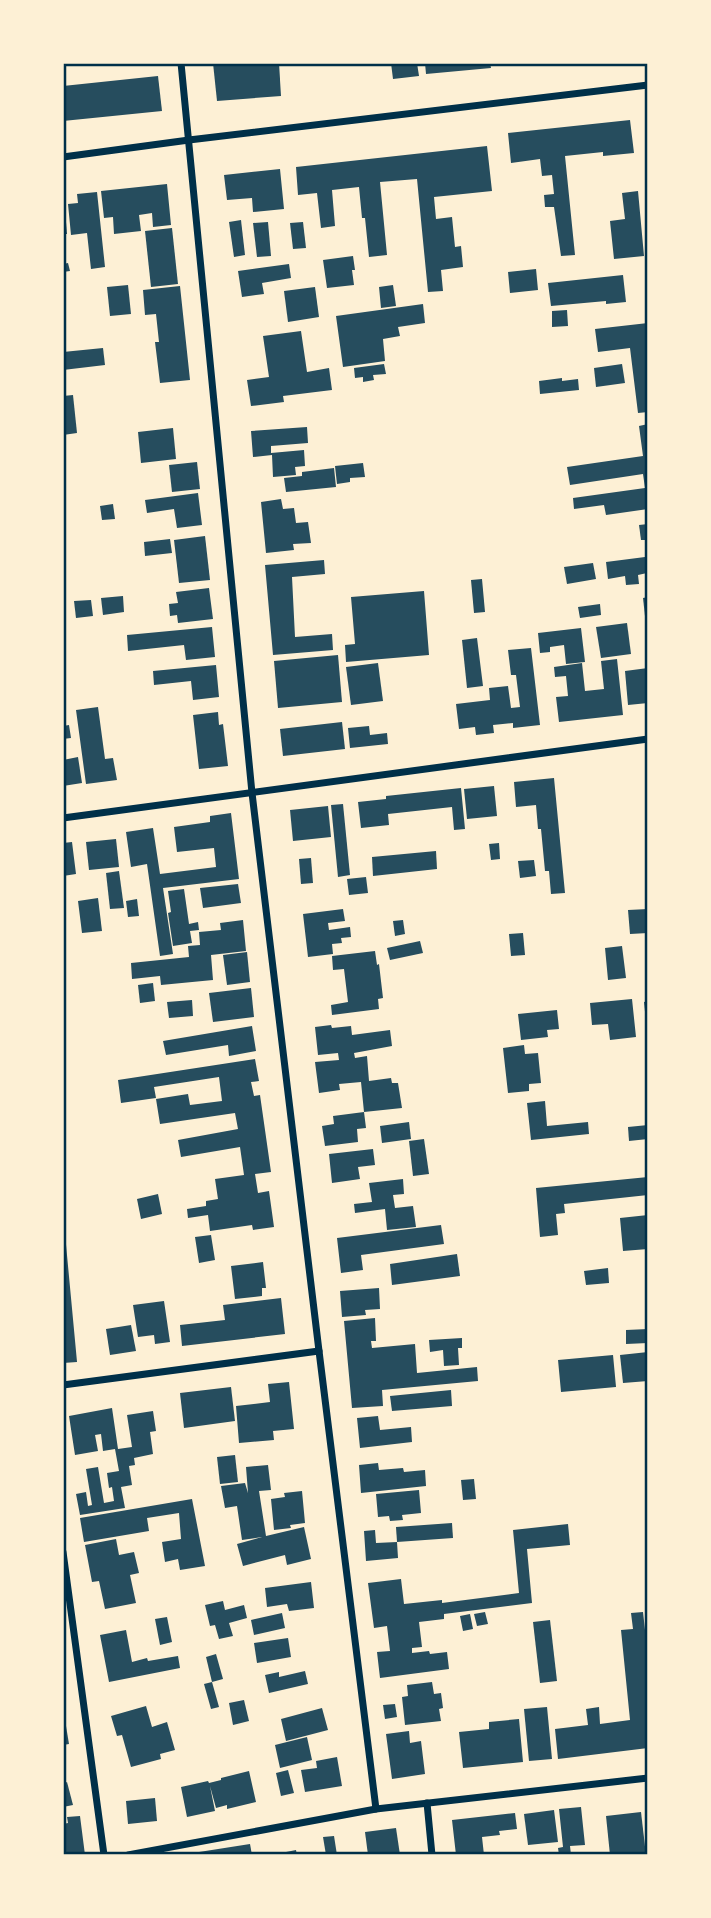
<svg xmlns="http://www.w3.org/2000/svg" width="711" height="1918" font-family="Lato,sans-serif">
	<style>
		.building { fill: #264d5e }
		.lines { fill: none; stroke-linecap: round; stroke-linejoin: round }
		.minor { stroke: #003049; stroke-width: 7 }
		.neatline { fill: none; stroke: #003049; stroke-width: 2.5 }
	</style>
	<rect width="100%" height="100%" fill="#fdf0d5"/>
	<g class="building">
		<polygon points="213,63 279,63 281,96 217,101"/>
		<polygon points="391,63 417,63 419,76 393,79"/>
		<polygon points="425,63 490,63 491,68 426,74"/>
		<polygon points="158,76 162,111 63,121 63,86"/>
		<polygon points="630,120 634,153 603,156 603,152 565,156 575,255 561,256 554,207 545,207 544,195 554,194 552,175 542,176 540,159 511,163 508,133"/>
		<polygon points="487,146 492,191 434,197 436,219 452,217 455,247 461,246 463,267 441,270 443,291 428,292 417,179 380,182 387,255 369,257 365,218 362,218 359,187 332,190 335,226 321,228 317,193 298,195 296,167"/>
		<polygon points="280,169 284,209 253,212 252,198 227,200 224,175"/>
		<polygon points="167,184 171,225 153,227 152,213 139,215 141,231 114,234 113,217 104,218 101,191"/>
		<polygon points="638,191 644,256 614,259 610,221 625,219 622,193"/>
		<polygon points="97,192 105,267 91,269 87,233 71,235 68,204 78,203 77,194"/>
		<polygon points="63,210 65,210 67,234 63,234"/>
		<polygon points="241,220 245,255 234,257 229,222"/>
		<polygon points="268,222 271,256 257,257 253,223"/>
		<polygon points="303,222 306,248 293,249 290,223"/>
		<polygon points="172,228 178,284 151,287 145,231"/>
		<polygon points="353,256 355,270 352,270 354,285 327,288 323,260"/>
		<polygon points="68,263 70,271 63,272 63,264"/>
		<polygon points="289,264 291,278 262,283 264,294 242,297 238,271"/>
		<polygon points="536,269 538,290 510,293 508,272"/>
		<polygon points="623,275 626,302 606,304 606,301 551,306 548,283"/>
		<polygon points="128,285 131,314 110,316 107,287"/>
		<polygon points="393,285 396,306 381,308 379,287"/>
		<polygon points="180,286 190,380 160,383 155,342 159,342 156,314 145,315 143,290"/>
		<polygon points="315,287 319,317 288,322 284,291"/>
		<polygon points="423,304 425,323 398,327 400,336 383,339 385,361 343,367 336,316"/>
		<polygon points="567,310 568,326 552,327 552,311"/>
		<polygon points="648,323 648,412 638,413 630,348 598,352 595,329"/>
		<polygon points="301,331 307,372 329,368 332,390 283,396 284,402 251,406 247,380 269,377 263,336"/>
		<polygon points="103,348 105,365 63,370 63,352"/>
		<polygon points="384,364 386,374 373,375 374,380 363,382 363,377 355,378 354,368"/>
		<polygon points="622,364 625,383 596,387 594,368"/>
		<polygon points="562,378 562,381 578,379 579,390 540,394 539,381"/>
		<polygon points="73,395 77,433 63,435 63,396"/>
		<polygon points="648,424 648,509 606,515 604,505 574,509 573,498 645,488 643,474 570,485 567,467 643,456 639,426"/>
		<polygon points="307,427 308,443 271,446 271,453 304,450 305,466 295,467 296,475 273,477 272,455 253,457 251,431"/>
		<polygon points="173,428 176,459 141,463 138,432"/>
		<polygon points="197,462 200,489 172,492 169,465"/>
		<polygon points="363,463 365,477 350,478 350,482 337,484 335,466"/>
		<polygon points="334,468 336,487 286,492 284,478 302,476 302,472"/>
		<polygon points="198,493 202,525 177,528 174,509 147,513 145,500"/>
		<polygon points="281,499 283,509 294,508 296,523 308,522 311,543 293,544 294,550 266,553 261,502"/>
		<polygon points="113,504 115,519 102,520 100,506"/>
		<polygon points="648,524 648,540 641,540 639,525"/>
		<polygon points="205,536 210,580 179,583 174,540"/>
		<polygon points="170,539 172,553 145,556 144,542"/>
		<polygon points="645,557 647,573 638,575 639,584 626,585 625,576 608,579 606,562"/>
		<polygon points="324,560 325,574 292,577 295,637 332,634 333,650 273,655 265,565"/>
		<polygon points="593,563 596,579 567,584 564,567"/>
		<polygon points="482,579 485,612 474,613 471,580"/>
		<polygon points="209,588 213,619 178,623 177,615 170,616 169,604 178,603 176,592"/>
		<polygon points="424,591 429,655 346,662 345,645 355,644 351,597"/>
		<polygon points="123,596 124,612 103,615 101,598"/>
		<polygon points="648,597 648,616 645,616 643,598"/>
		<polygon points="91,600 93,616 76,618 74,601"/>
		<polygon points="600,604 601,615 580,618 578,607"/>
		<polygon points="627,623 631,654 601,658 596,627"/>
		<polygon points="212,627 215,657 186,660 184,645 128,651 127,635"/>
		<polygon points="581,628 585,662 566,664 564,645 550,647 550,652 540,653 538,633"/>
		<polygon points="477,638 483,686 467,688 462,640"/>
		<polygon points="531,648 540,725 513,728 513,723 493,725 494,733 476,735 475,727 459,729 456,704 490,700 489,688 508,686 511,708 520,707 516,675 511,675 508,650"/>
		<polygon points="338,655 342,702 278,708 274,661"/>
		<polygon points="617,659 623,715 559,722 556,697 568,696 566,676 555,677 554,667 582,663 585,691 604,689 601,661"/>
		<polygon points="378,663 383,701 351,705 346,667"/>
		<polygon points="216,665 219,697 193,700 191,681 154,685 153,671"/>
		<polygon points="648,668 648,703 628,705 625,671"/>
		<polygon points="98,707 105,759 113,758 117,780 86,784 76,710"/>
		<polygon points="218,712 219,725 223,724 228,766 199,769 193,715"/>
		<polygon points="342,722 345,749 283,756 280,729"/>
		<polygon points="69,725 71,738 63,739 63,726"/>
		<polygon points="369,726 370,735 387,733 388,744 350,748 348,728"/>
		<polygon points="78,757 82,783 63,786 63,760"/>
		<polygon points="554,778 565,893 551,894 549,871 545,871 541,829 538,829 536,805 516,807 514,782"/>
		<polygon points="494,786 497,816 467,819 464,789"/>
		<polygon points="461,788 465,829 454,830 452,807 388,814 389,825 361,828 358,802 386,799 386,796"/>
		<polygon points="343,804 350,875 338,877 331,805"/>
		<polygon points="328,806 331,837 293,841 290,810"/>
		<polygon points="231,813 239,879 163,888 173,954 160,956 147,864 131,867 126,832 153,828 160,874 216,867 214,848 177,852 174,827 210,822 210,816"/>
		<polygon points="116,839 119,867 89,870 86,842"/>
		<polygon points="72,842 76,874 63,876 63,843"/>
		<polygon points="499,843 500,859 491,860 489,844"/>
		<polygon points="436,851 437,869 373,876 372,857"/>
		<polygon points="311,858 313,883 301,884 299,859"/>
		<polygon points="534,860 536,876 520,878 518,861"/>
		<polygon points="119,871 124,908 110,909 106,873"/>
		<polygon points="366,877 368,893 349,895 347,879"/>
		<polygon points="238,884 241,903 203,908 200,888"/>
		<polygon points="184,889 189,924 198,922 199,930 190,931 192,943 173,946 168,913 171,912 168,891"/>
		<polygon points="98,898 102,931 82,933 78,901"/>
		<polygon points="137,899 139,916 128,917 126,901"/>
		<polygon points="343,909 345,921 328,923 329,930 350,927 351,937 341,938 342,943 332,944 333,954 308,957 303,914"/>
		<polygon points="648,909 648,933 630,934 628,910"/>
		<polygon points="243,920 246,951 211,955 213,980 161,985 160,976 132,979 131,963 189,957 188,946 200,945 199,932 221,930 220,923"/>
		<polygon points="403,920 405,934 395,936 393,921"/>
		<polygon points="523,933 525,955 511,956 509,934"/>
		<polygon points="420,941 423,953 390,960 387,948"/>
		<polygon points="622,946 626,978 608,980 605,948"/>
		<polygon points="375,951 377,965 379,964 383,998 378,999 379,1009 332,1015 331,1005 348,1002 344,969 333,970 332,956"/>
		<polygon points="247,952 250,982 227,985 223,955"/>
		<polygon points="153,983 155,1001 140,1003 138,985"/>
		<polygon points="251,988 254,1017 213,1022 209,993"/>
		<polygon points="632,999 636,1037 610,1040 608,1024 592,1025 590,1003"/>
		<polygon points="192,1000 193,1016 169,1018 167,1002"/>
		<polygon points="648,1001 648,1021 646,1021 644,1002"/>
		<polygon points="557,1010 559,1029 547,1030 548,1037 521,1040 518,1014"/>
		<polygon points="331,1025 332,1028 351,1026 352,1035 390,1030 392,1046 354,1053 355,1058 367,1056 369,1081 391,1078 392,1083 398,1083 402,1108 364,1112 361,1082 339,1084 340,1090 319,1093 315,1062 339,1060 338,1053 318,1055 315,1027"/>
		<polygon points="252,1026 256,1051 229,1056 228,1045 166,1055 163,1041"/>
		<polygon points="524,1045 525,1054 538,1053 541,1083 529,1084 529,1091 508,1093 503,1048"/>
		<polygon points="255,1059 259,1081 251,1082 254,1096 260,1095 271,1172 255,1174 258,1193 269,1191 274,1227 253,1230 252,1225 210,1231 208,1215 188,1218 187,1209 206,1206 206,1201 218,1199 215,1179 244,1175 240,1147 181,1157 178,1140 238,1129 235,1113 160,1124 156,1099 188,1094 190,1105 222,1101 219,1077 154,1087 156,1098 121,1103 118,1080"/>
		<polygon points="545,1101 547,1126 588,1122 589,1134 531,1140 527,1103"/>
		<polygon points="364,1112 366,1128 357,1129 358,1142 325,1146 322,1126 334,1124 333,1116"/>
		<polygon points="409,1122 411,1139 382,1143 380,1126"/>
		<polygon points="648,1125 648,1139 629,1141 628,1127"/>
		<polygon points="424,1139 429,1174 413,1176 409,1141"/>
		<polygon points="373,1149 375,1165 358,1167 360,1179 332,1183 329,1154"/>
		<polygon points="648,1177 648,1195 564,1204 565,1213 556,1214 558,1235 540,1237 536,1188"/>
		<polygon points="403,1179 404,1194 393,1195 395,1208 413,1206 416,1227 387,1230 385,1209 355,1213 354,1204 372,1202 369,1183"/>
		<polygon points="158,1194 162,1214 141,1219 137,1199"/>
		<polygon points="648,1215 648,1249 623,1251 620,1218"/>
		<polygon points="441,1225 444,1244 361,1255 363,1270 341,1273 337,1238"/>
		<polygon points="63,1234 65,1234 77,1362 63,1363"/>
		<polygon points="211,1235 215,1260 199,1263 195,1237"/>
		<polygon points="457,1254 460,1276 392,1285 390,1264"/>
		<polygon points="263,1262 266,1288 262,1288 262,1296 235,1299 231,1266"/>
		<polygon points="608,1268 609,1283 586,1285 584,1271"/>
		<polygon points="379,1288 380,1309 365,1310 366,1315 342,1317 340,1291"/>
		<polygon points="281,1298 285,1334 182,1346 180,1325 225,1320 223,1305"/>
		<polygon points="164,1301 170,1342 155,1344 154,1335 138,1337 133,1305"/>
		<polygon points="375,1318 376,1341 371,1341 372,1348 415,1344 417,1373 477,1367 478,1381 382,1390 383,1406 352,1408 344,1321"/>
		<polygon points="131,1325 136,1351 110,1355 106,1329"/>
		<polygon points="648,1329 648,1343 626,1344 626,1330"/>
		<polygon points="462,1338 462,1348 458,1348 459,1365 444,1366 443,1350 430,1352 429,1340"/>
		<polygon points="648,1352 648,1381 623,1383 620,1355"/>
		<polygon points="613,1355 616,1387 561,1392 558,1360"/>
		<polygon points="289,1382 294,1429 273,1431 274,1440 239,1443 236,1406 270,1402 268,1384"/>
		<polygon points="231,1387 235,1421 184,1428 180,1393"/>
		<polygon points="451,1390 452,1406 392,1411 390,1396"/>
		<polygon points="112,1408 118,1449 132,1447 127,1415 153,1411 156,1431 150,1432 153,1454 134,1458 135,1465 129,1466 132,1485 121,1487 125,1508 80,1515 76,1494 86,1492 88,1506 92,1505 86,1469 98,1467 104,1503 114,1501 112,1487 109,1488 107,1473 119,1471 115,1449 103,1451 101,1434 95,1435 98,1451 75,1455 69,1416"/>
		<polygon points="378,1416 380,1430 411,1427 412,1442 360,1448 357,1418"/>
		<polygon points="235,1455 238,1482 220,1484 217,1457"/>
		<polygon points="378,1463 379,1470 403,1468 404,1472 425,1470 426,1486 361,1493 359,1465"/>
		<polygon points="268,1465 271,1490 259,1491 266,1536 304,1527 311,1559 287,1565 285,1555 243,1566 237,1544 262,1537 242,1540 237,1506 225,1508 221,1486 245,1483 248,1493 246,1467"/>
		<polygon points="474,1479 476,1499 463,1500 461,1480"/>
		<polygon points="419,1490 421,1513 402,1515 403,1520 390,1521 389,1516 378,1517 376,1494"/>
		<polygon points="302,1491 305,1523 290,1525 291,1528 274,1530 271,1499 285,1497 284,1493"/>
		<polygon points="192,1499 205,1566 180,1570 178,1559 165,1562 162,1542 181,1539 179,1513 147,1518 149,1531 84,1542 80,1518"/>
		<polygon points="452,1523 453,1538 397,1542 396,1527"/>
		<polygon points="568,1524 570,1545 527,1549 532,1603 444,1614 444,1619 419,1622 422,1647 412,1648 412,1653 429,1651 430,1654 447,1652 449,1669 380,1678 377,1652 390,1651 387,1626 374,1628 368,1583 401,1579 404,1604 442,1600 442,1603 519,1593 513,1530"/>
		<polygon points="375,1530 376,1543 397,1542 398,1558 366,1561 364,1531"/>
		<polygon points="116,1539 119,1555 134,1552 139,1573 130,1575 136,1603 105,1609 99,1581 92,1582 85,1545"/>
		<polygon points="311,1582 314,1608 289,1611 287,1604 267,1607 265,1588"/>
		<polygon points="223,1601 225,1610 244,1605 247,1618 229,1623 233,1636 219,1639 215,1625 210,1626 205,1605"/>
		<polygon points="485,1612 488,1624 477,1626 474,1614"/>
		<polygon points="643,1612 646,1639 648,1639 648,1748 558,1759 555,1729 588,1725 586,1709 599,1707 600,1724 630,1720 621,1630 633,1629 631,1613"/>
		<polygon points="282,1613 285,1628 254,1635 251,1620"/>
		<polygon points="470,1614 473,1629 463,1631 460,1616"/>
		<polygon points="167,1617 172,1642 160,1645 155,1619"/>
		<polygon points="550,1620 557,1681 540,1683 533,1622"/>
		<polygon points="126,1630 132,1662 147,1658 148,1661 178,1656 180,1668 109,1682 100,1635"/>
		<polygon points="288,1638 291,1657 257,1663 254,1643"/>
		<polygon points="216,1654 223,1679 212,1682 206,1657"/>
		<polygon points="305,1671 308,1684 269,1693 265,1675 279,1672 279,1677"/>
		<polygon points="212,1682 219,1707 211,1709 204,1684"/>
		<polygon points="432,1682 434,1694 441,1693 443,1708 439,1709 441,1721 405,1725 402,1697 408,1696 407,1685"/>
		<polygon points="244,1700 249,1721 233,1725 229,1703"/>
		<polygon points="395,1704 397,1717 385,1719 383,1705"/>
		<polygon points="146,1706 152,1727 167,1722 175,1750 160,1754 161,1759 131,1767 122,1735 117,1736 111,1716"/>
		<polygon points="547,1707 552,1759 529,1761 524,1709"/>
		<polygon points="322,1708 328,1730 286,1741 281,1719"/>
		<polygon points="63,1714 64,1714 69,1744 63,1745"/>
		<polygon points="519,1719 523,1762 463,1768 459,1732 489,1729 489,1722"/>
		<polygon points="409,1731 410,1743 421,1741 425,1774 392,1779 386,1734"/>
		<polygon points="307,1737 312,1760 280,1768 275,1745"/>
		<polygon points="337,1757 342,1786 305,1792 301,1770 317,1768 316,1761"/>
		<polygon points="288,1770 294,1793 281,1796 276,1773"/>
		<polygon points="249,1771 256,1802 227,1809 227,1805 216,1808 210,1786 215,1811 187,1817 181,1787 208,1781 209,1783 221,1780 221,1778"/>
		<polygon points="67,1782 73,1805 63,1807 63,1784"/>
		<polygon points="155,1798 157,1821 128,1824 126,1801"/>
		<polygon points="581,1807 585,1845 570,1846 571,1855 559,1855 558,1848 563,1847 559,1809"/>
		<polygon points="554,1810 558,1842 528,1845 524,1814"/>
		<polygon points="641,1812 646,1855 610,1855 606,1816"/>
		<polygon points="515,1813 517,1829 499,1831 500,1835 482,1837 484,1855 456,1855 452,1820"/>
		<polygon points="80,1816 85,1855 63,1855 63,1824 68,1823 67,1817"/>
		<polygon points="396,1828 400,1855 368,1855 365,1832"/>
		<polygon points="334,1836 337,1855 326,1855 323,1837"/>
		<polygon points="250,1844 252,1855 200,1855 199,1852"/>
		<polygon points="296,1850 297,1855 276,1855 276,1854"/>
	</g>
	<g class="lines">
		<g class="minor">
			<polyline points="181,63 252,793 319,1351 376,1809"/>
			<polyline points="63,157 189,140 648,85"/>
			<polyline points="63,818 648,739"/>
			<polyline points="63,1385 319,1351"/>
			<polyline points="63,1552 104,1855"/>
			<polyline points="427,1803 432,1855"/>
			<polyline points="128,1855 376,1809 648,1778"/>
		</g>
	</g>
	<rect width="711" height="1918" fill="none" stroke="#fdf0d5" stroke-width="130"/>
	<rect x="65" y="65" width="581" height="1788" class="neatline"/>
</svg>
